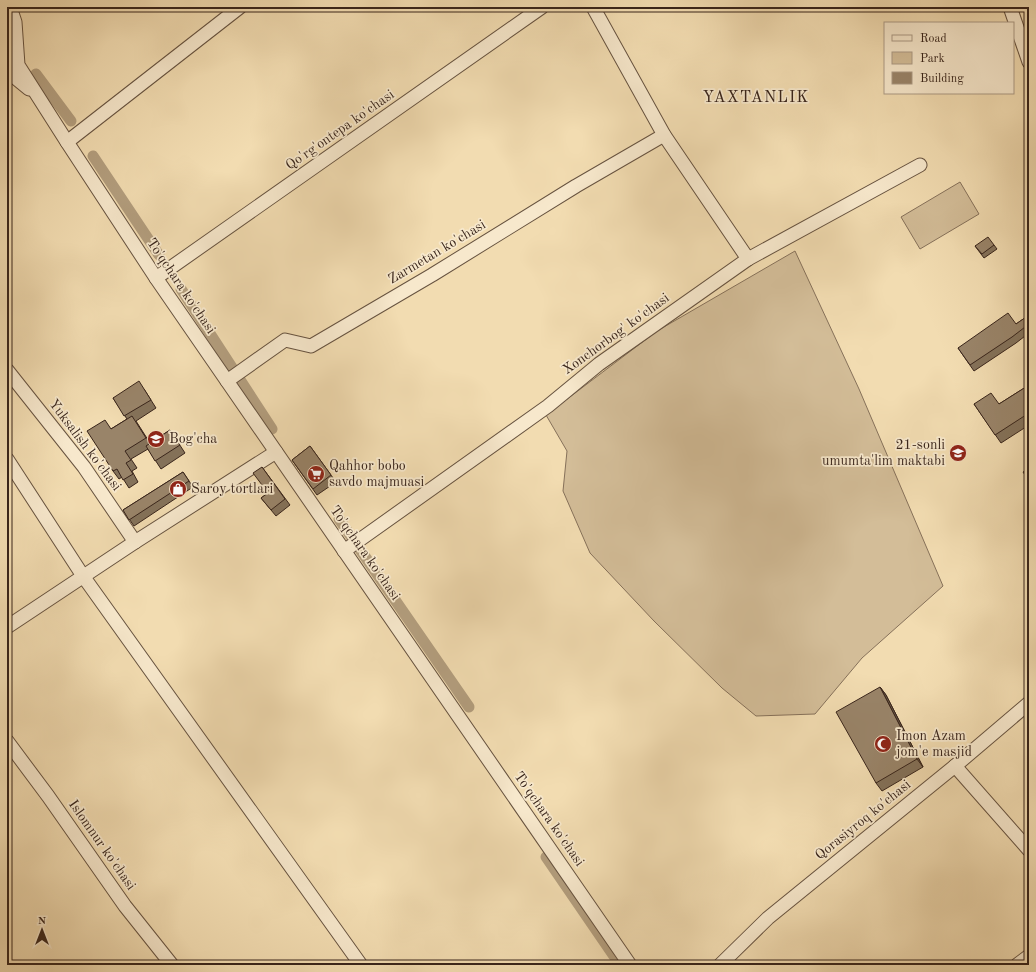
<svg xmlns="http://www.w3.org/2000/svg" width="1036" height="972" font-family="'Old Standard TT',serif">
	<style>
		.green { fill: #d3bd98; stroke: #86715a }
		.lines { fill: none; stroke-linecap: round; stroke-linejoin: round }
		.canal { stroke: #b39e7e; stroke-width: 11 }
		.minor-casing { stroke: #675340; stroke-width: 15 }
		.minor { stroke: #f7e8cc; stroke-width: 13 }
		.wall { fill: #84725a; stroke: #39251b }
		.shaded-wall { fill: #6b5c4a; stroke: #39251b }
		.building { fill: #998469; stroke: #39251b }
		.labels { text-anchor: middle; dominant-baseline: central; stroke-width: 3.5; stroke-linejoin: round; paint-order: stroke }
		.street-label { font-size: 14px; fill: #39251b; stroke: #f7e8cc }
		.poi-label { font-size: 14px; fill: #39251b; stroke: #f7e8cc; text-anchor: start }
		.quarter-label { font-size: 16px; letter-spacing: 1px; fill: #39251b; stroke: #f7e8cc }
	</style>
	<rect width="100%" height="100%" fill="#f2dcb1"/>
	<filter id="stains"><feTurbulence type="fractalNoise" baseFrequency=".005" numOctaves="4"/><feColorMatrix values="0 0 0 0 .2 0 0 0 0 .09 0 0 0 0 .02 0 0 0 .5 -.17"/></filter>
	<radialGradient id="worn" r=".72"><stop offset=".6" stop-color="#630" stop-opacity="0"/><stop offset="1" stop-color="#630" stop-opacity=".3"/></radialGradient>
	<g class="green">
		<polygon points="960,182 979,214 920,249 901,217"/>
		<polygon points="795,251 859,389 943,586 862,658 815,714 756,716 722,688 654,621 590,553 563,491 567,451 546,415 657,331"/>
	</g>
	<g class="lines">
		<g class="canal">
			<polyline points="36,74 71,121"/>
			<polyline points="93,156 159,255"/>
			<polyline points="181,289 272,429"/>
			<polyline points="339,519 469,707"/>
			<polyline points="546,857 620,965"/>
		</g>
		<g class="minor-casing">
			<g id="minor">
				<polyline points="10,7 15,22 18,65 67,142 156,278 630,965"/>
				<polyline points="593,7 664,135 748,259"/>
				<polyline points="1010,7 1029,62"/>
				<polyline points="7,71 29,89"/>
				<polyline points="67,142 240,7"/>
				<polyline points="156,278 542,7"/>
				<polyline points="7,370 84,467 135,542"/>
				<polyline points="227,381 285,340 311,346 432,275 576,186 664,135"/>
				<polyline points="7,459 83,576 361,965"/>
				<polyline points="344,551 548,406 599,364 748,259 920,165"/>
				<polyline points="7,627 135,542 276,452"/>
				<polyline points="7,741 48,796 125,906 172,965"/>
				<polyline points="955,766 1029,850"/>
				<polyline points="720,965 768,918 955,766 1029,703"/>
				<polyline points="1017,965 1029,956"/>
			</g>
		</g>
		<use href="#minor" class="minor"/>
	</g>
	<g class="wall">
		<polygon points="994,245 997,249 984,258 975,246"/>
		<polygon points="1029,315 1029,333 1016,343 974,371 958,348 1016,324"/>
		<polygon points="1029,385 1029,425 1001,443 974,404 999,404"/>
		<polygon points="144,389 156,408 136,421 150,443 170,430 185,453 161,469 148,449 131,459 137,468 132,471 138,482 129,488 122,477 119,479 113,471 111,429 127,419 113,398"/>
		<polygon points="310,446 336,482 317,495 292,460"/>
		<polygon points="262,467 290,505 276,516 261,498 268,493"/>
		<polygon points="183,472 193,487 134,526 123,510"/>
		<polygon points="880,687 886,695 923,767 882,791 876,783"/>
	</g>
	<polygon class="shaded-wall" points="880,687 886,695 923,767 917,759"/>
	<g class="building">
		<polygon points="988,237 994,245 982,254 975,246"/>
		<polygon points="1008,313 1016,324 1029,315 1029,324 1012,337 970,365 958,348"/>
		<polygon points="139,381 151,400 124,416 113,398"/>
		<polygon points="1029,385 1029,413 995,435 974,404 991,393 999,404"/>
		<polygon points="132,416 146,438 125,451 131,460 126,463 133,474 123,480 117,469 113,471 87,431 105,420 111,429"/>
		<polygon points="170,430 180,445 155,461 146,446"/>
		<polygon points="310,446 331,475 313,489 292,460"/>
		<polygon points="262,467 285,499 271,510 261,498 268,493 253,473"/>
		<polygon points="1029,468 1029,481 1023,472"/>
		<polygon points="183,472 189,481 129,520 123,510"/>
		<polygon points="880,687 917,759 876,783 836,712"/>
	</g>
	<defs>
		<g id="school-disc" transform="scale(0.9)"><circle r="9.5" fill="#8f2418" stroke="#f7e8cc"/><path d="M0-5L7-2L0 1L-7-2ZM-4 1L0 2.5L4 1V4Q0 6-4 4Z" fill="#fff"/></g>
		<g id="supermarket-disc" transform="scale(0.9)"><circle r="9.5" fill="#8f2418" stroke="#f7e8cc"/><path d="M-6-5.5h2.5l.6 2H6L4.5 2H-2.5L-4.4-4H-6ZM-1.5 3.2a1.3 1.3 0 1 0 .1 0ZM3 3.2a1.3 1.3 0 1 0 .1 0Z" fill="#fff"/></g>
		<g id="shop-disc" transform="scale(0.9)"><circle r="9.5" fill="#8f2418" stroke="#f7e8cc"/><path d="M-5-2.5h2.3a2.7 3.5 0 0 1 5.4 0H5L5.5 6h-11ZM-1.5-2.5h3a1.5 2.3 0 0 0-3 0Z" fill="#fff"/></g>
		<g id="mosque-disc" transform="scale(0.9)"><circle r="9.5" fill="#8f2418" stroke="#f7e8cc"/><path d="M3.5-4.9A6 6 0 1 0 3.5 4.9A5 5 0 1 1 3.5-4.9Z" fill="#fff"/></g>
	</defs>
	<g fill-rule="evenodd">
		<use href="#school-disc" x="156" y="439"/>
		<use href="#school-disc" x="958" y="453"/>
		<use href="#supermarket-disc" x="316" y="474"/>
		<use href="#shop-disc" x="178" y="489"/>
		<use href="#mosque-disc" x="883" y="744"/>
	</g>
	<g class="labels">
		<g class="street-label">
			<text transform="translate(340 130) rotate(-35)">Qo'rg'ontepa ko'chasi</text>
			<text transform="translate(437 252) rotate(-31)">Zarmetan ko'chasi</text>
			<text transform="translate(181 286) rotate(56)">To'qchara ko'chasi</text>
			<text transform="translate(616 334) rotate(-36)">Xonchorbog' ko'chasi</text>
			<text transform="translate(85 445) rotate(53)">Yuksalish ko'chasi</text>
			<text transform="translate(365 553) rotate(55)">To'qchara ko'chasi</text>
			<text transform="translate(549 819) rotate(55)">To'qchara ko'chasi</text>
			<text transform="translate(863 820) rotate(-39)">Qorasiyroq ko'chasi</text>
			<text transform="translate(102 845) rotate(55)">Islomnur ko'chasi</text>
		</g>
		<g class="poi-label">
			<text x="169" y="439">Bog'cha</text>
			<text x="945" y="445" text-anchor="end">21-sonli<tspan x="945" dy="16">umumta'lim maktabi</tspan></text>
			<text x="329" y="466">Qahhor bobo<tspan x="329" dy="16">savdo majmuasi</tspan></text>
			<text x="191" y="489">Saroy tortlari</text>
			<text x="896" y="736">Imon Azam<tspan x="896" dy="16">jom'e masjid</tspan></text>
		</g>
		<g class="quarter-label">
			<text x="756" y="98">YAXTANLIK</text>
		</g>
	</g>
	<rect width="1036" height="972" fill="none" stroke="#f2dcb1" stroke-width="24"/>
	<rect x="8" y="8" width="1020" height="956" fill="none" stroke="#39251b" stroke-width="2"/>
	<rect x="12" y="12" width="1012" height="948" fill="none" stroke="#39251b"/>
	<rect x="884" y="22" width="130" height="72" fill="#f7e8cc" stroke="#ab9a85"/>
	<rect x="892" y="35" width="20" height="6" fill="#f7e8cc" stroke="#ab9a85"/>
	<text x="920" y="42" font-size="12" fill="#39251b">Road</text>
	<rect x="892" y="52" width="20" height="12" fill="#d3bd98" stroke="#ab9a85"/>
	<text x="920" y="62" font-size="12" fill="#39251b">Park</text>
	<rect x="892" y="72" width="20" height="12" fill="#998469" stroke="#ab9a85"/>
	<text x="920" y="82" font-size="12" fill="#39251b">Building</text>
	<g transform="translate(42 930)" stroke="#f7e8cc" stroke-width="3" paint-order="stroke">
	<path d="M0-3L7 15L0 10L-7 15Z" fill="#39251b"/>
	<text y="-6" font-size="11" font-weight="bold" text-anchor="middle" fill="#39251b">N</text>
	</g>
	<rect width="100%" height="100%" filter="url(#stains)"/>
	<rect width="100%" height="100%" fill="url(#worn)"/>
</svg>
